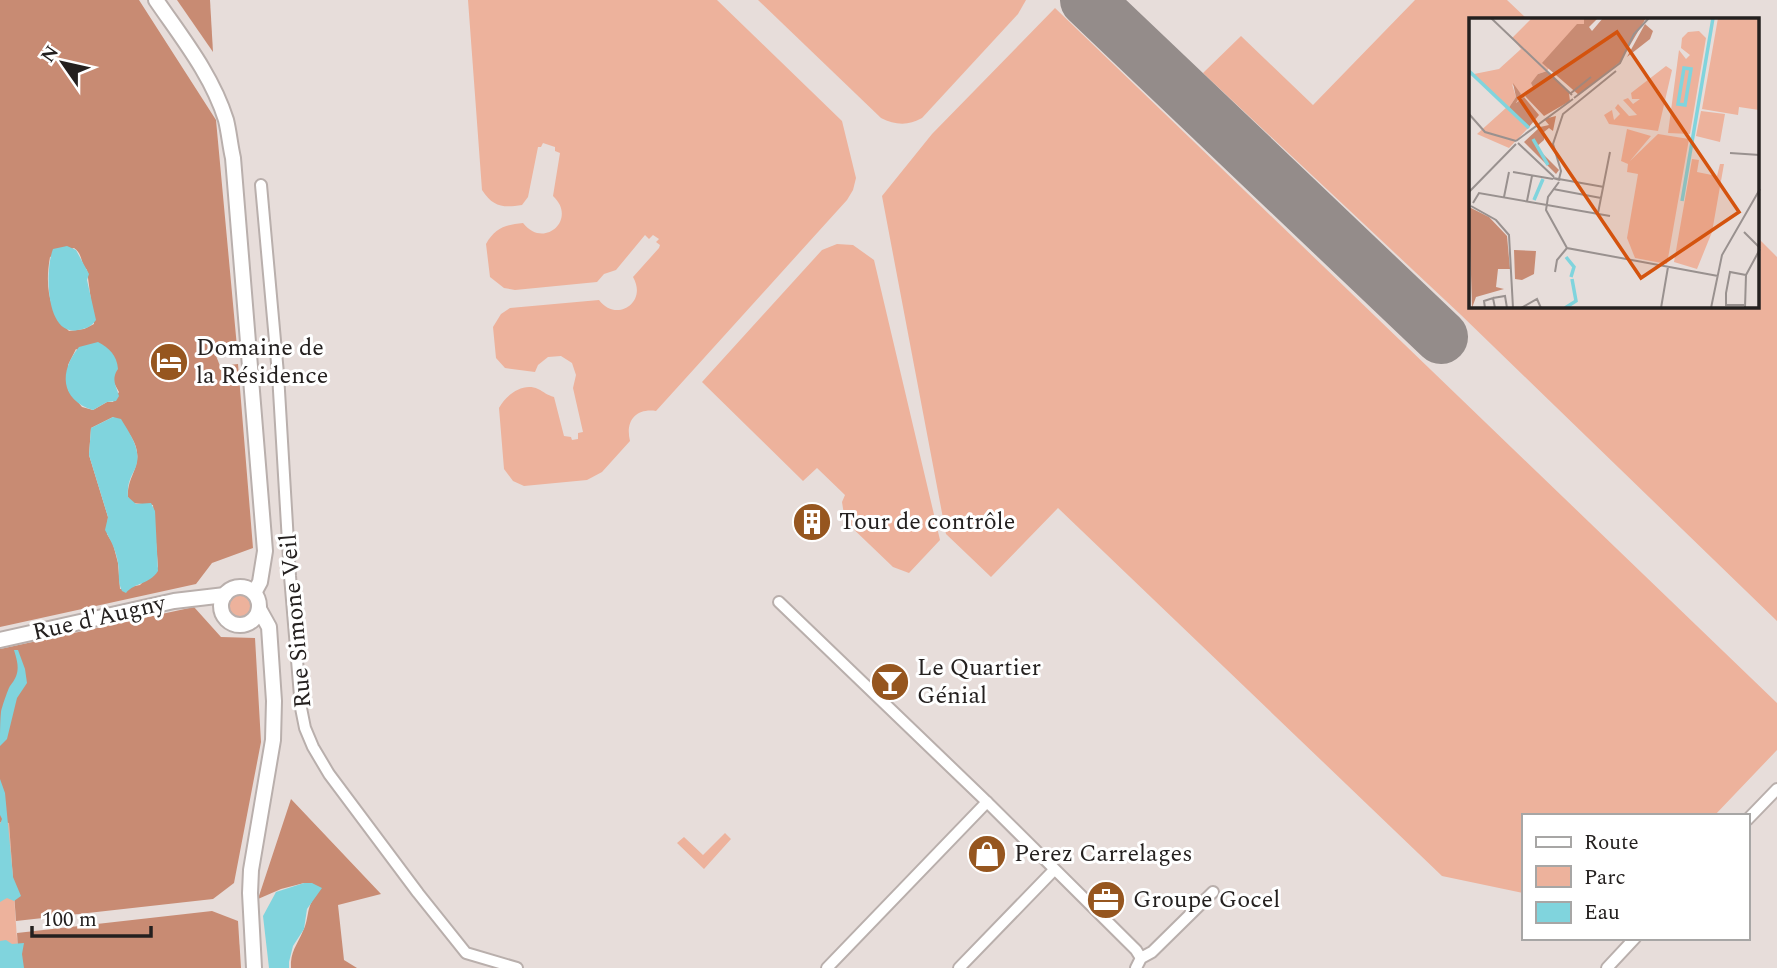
<svg xmlns="http://www.w3.org/2000/svg" width="1777" height="968" font-family="Spectral,serif">
	<style>
		.green { fill: #edb29c }
		.forest { fill: #c88b73; fill-rule: evenodd }
		.water { fill: #80d4dd }
		.lines { fill: none; stroke-linecap: round; stroke-linejoin: round }
		.runway { stroke: #948c8a; stroke-width: 54 }
		.minor-casing { stroke: #b9afac; stroke-width: 14 }
		.major-casing { stroke: #b9afac; stroke-width: 18 }
		.minor { stroke: #fff; stroke-width: 10 }
		.major { stroke: #fff; stroke-width: 14 }
		.labels { text-anchor: middle; dominant-baseline: central; stroke-width: 6; stroke-linejoin: round; paint-order: stroke }
		.poi-label { font-size: 24px; fill: #24201f; stroke: #fff; text-anchor: start }
		.street-label { font-size: 24px; fill: #24201f; stroke: #fff }
		.inset-river { fill: none; stroke: #80d4dd; stroke-width: 3.5 }
		.inset-road { fill: none; stroke: #99918f; stroke-width: 2 }
		.view { fill: #d4530e; fill-opacity: 0.15; stroke: #d4530e; stroke-width: 3.5 }
		.inset-edge { fill: none; stroke: #24201f; stroke-width: 3.5 }
	</style>
	<rect width="100%" height="100%" fill="#e7ddda"/>
	<g class="green">
		<path d="M468 0H717L842 121 856 178 853 190 847 200 656 411C636 408 625 421 630 441L602 472 587 480 524 486 513 481 504 469 499 408C506 395 523 382 538 389 544 392 547 395 554 397L564 436 571 437 572 440 578 439V433L583 432 573 388 576 375 572 363 561 356 548 357 538 365 535 372 505 368 496 358 493 327 501 314 510 308 599 300C616 323 648 303 633 277L659 248 660 245 656 242 659 239 653 235 649 239 645 235 616 270 604 274 597 282 515 290 504 288 490 277 486 244C495 228 505 225 523 223 544 250 578 219 553 196L560 153 555 151V147L543 143 541 147H538L528 197 522 205C503 208 493 207 482 190Z"/>
		<path d="M758 0H1026L1018 14 922 118C908 126 895 125 881 118Z"/>
		<polygon points="1415,0 1507,0 1527,19 1471,19 1471,306 1758,306 1758,238 1777,257 1777,621 1461,315 1203,73 1241,36 1313,105"/>
		<polygon points="1055,8 1777,703 1777,750 1714,816 1523,816 1523,893 1442,876 1058,508 991,577 946,534 882,196 932,134"/>
		<polygon points="837,244 853,245 874,260 940,540 909,573 893,567 845,521 842,502 845,495 817,468 803,481 702,382 822,250"/>
		<circle cx="240" cy="606" r="13"/>
		<polygon points="0,822 9,823 19,968 0,968"/>
		<polygon points="725,833 731,839 704,869 677,843 684,837 703,855"/>
	</g>
	<g class="forest">
		<path d="M0 0H139L216 120 237 347 230 351 215 353 220 366 238 364 253 548 212 563 196 584 0 627ZM74 248C83 254 80 263 87 270L94 324 84 329 69 331C48 311 45 285 50 257ZM76 349 114 374V383L119 392 113 402H107L93 410 82 407 68 390V365ZM113 417C127 428 142 446 136 465 133 476 127 484 128 497L132 503 153 505 158 567 140 585 120 589 118 563 113 544 107 534 108 517 89 455 91 428Z"/>
		<polygon points="177,0 210,0 213,52"/>
		<polygon points="194,607 221,637 255,638 261,742 234,883 213,899 16,921 9,823 0,822 0,649"/>
		<path d="M291 799 381 894 338 905 344 960 357 968H291C290 952 297 945 303 931 310 917 305 908 317 894L304 883 281 889 258 899Z"/>
		<polygon points="212,911 238,921 241,968 19,968 17,933"/>
	</g>
	<g class="water">
		<path d="M67 246 76 250 89 274 87 280 96 320C92 326 86 329 78 330 45 337 45 269 53 249Z"/>
		<path d="M98 342C109 348 117 355 118 369 111 379 116 385 119 396L116 401 107 402 93 410C60 400 59 371 79 347Z"/>
		<path d="M113 417 121 419C130 434 143 451 135 469 130 478 127 485 128 497L136 504 151 503 155 511 158 571C149 585 135 582 126 593L122 591C117 581 120 573 118 563 116 550 111 541 105 530L108 517 89 455 91 428Z"/>
		<path d="M14 650H18L25 669 27 683 17 698 7 739 0 746C0 736 0 721 1 712 2 707 8 689 10 686 20 674 19 666 14 650Z"/>
		<polygon points="0,779 5,793 13,877 21,896 14,901 7,898 0,902 0,824 2,819 0,815"/>
		<polygon points="304,883 312,883 322,888 307,909 304,929 293,946 289,962 289,968 269,968 263,916 276,892"/>
		<polygon points="6,940 12,944 24,943 22,954 24,968 0,968 0,941"/>
	</g>
	<g class="lines">
		<polyline class="runway" points="1087,0 1441,337"/>
		<g class="minor-casing">
			<g id="minor">
				<polyline points="261,185 278,374 290,576 301,708 305,728 313,747 329,774 418,893 466,953 517,968"/>
				<polyline points="779,602 987,802 1136,950 1141,958"/>
				<polyline points="1747,820 1777,789"/>
				<polyline points="827,968 987,802"/>
				<polyline points="959,968 1054,870"/>
				<polyline points="1136,968 1141,958 1152,952 1213,892"/>
				<polyline points="1607,968 1635,938"/>
			</g>
		</g>
		<g class="major-casing">
			<g id="major">
				<path d="M156 0C182 38 212 75 226 120 229 132 230 145 233 158L265 551 260 582 254 593"/>
				<circle cx="240" cy="606" r="19"/>
				<polyline points="0,640 174,601 225,595"/>
				<polyline points="254,968 250,893 251,870 273,740 274,701 269,627 259,609"/>
			</g>
		</g>
		<use href="#minor" class="minor"/>
		<use href="#major" class="major"/>
	</g>
	<defs>
		<g id="hotel-disc" transform="scale(2.0125)"><circle r="9.5" fill="#96561f" stroke="#fff"/><path d="M-6-4.5h1.5V1H6V5H4.5V3h-9V5H-6ZM-4 0a1.8 1.8 0 1 1 3.6 0ZM.5 0V-2.5h3Q6-2.5 6 0Z" fill="#fff"/></g>
		<g id="building-disc" transform="scale(2.0125)"><circle r="9.5" fill="#96561f" stroke="#fff"/><path d="M-4-6H4V6H1V3H-1V6H-4ZM-2.5-4.3h1.7v1.8h-1.7ZM.8-4.3h1.7v1.8H.8ZM-2.5-1h1.7V.8h-1.7ZM.8-1h1.7V.8H.8Z" fill="#fff"/></g>
		<g id="bar-disc" transform="scale(2.0125)"><circle r="9.5" fill="#96561f" stroke="#fff"/><path d="M-6-5H6L.8 .8V4.5H3.5V6h-7V4.5H-.8V.8Z" fill="#fff"/></g>
		<g id="shop-disc" transform="scale(2.0125)"><circle r="9.5" fill="#96561f" stroke="#fff"/><path d="M-5-2.5h2.3a2.7 3.5 0 0 1 5.4 0H5L5.5 6h-11ZM-1.5-2.5h3a1.5 2.3 0 0 0-3 0Z" fill="#fff"/></g>
		<g id="office-disc" transform="scale(2.0125)"><circle r="9.5" fill="#96561f" stroke="#fff"/><path d="M-6-3h4V-5.5h4V-3h4V5H-6ZM-1-4.5V-3h2v-1.5ZM-6 0V1H6V0Z" fill="#fff"/></g>
	</defs>
	<g fill-rule="evenodd">
		<use href="#hotel-disc" x="169" y="362"/>
		<use href="#building-disc" x="812" y="522"/>
		<use href="#bar-disc" x="890" y="682"/>
		<use href="#shop-disc" x="987" y="854"/>
		<use href="#office-disc" x="1106" y="900"/>
	</g>
	<g class="labels">
		<g class="poi-label">
			<text x="196" y="348">Domaine de<tspan x="196" dy="28">la Résidence</tspan></text>
			<text x="839" y="522">Tour de contrôle</text>
			<text x="917" y="668">Le Quartier<tspan x="917" dy="28">Génial</tspan></text>
			<text x="1014" y="854">Perez Carrelages</text>
			<text x="1133" y="900">Groupe Gocel</text>
		</g>
		<g class="street-label">
			<text transform="translate(99 618) rotate(-13)">Rue d'Augny</text>
			<text transform="translate(296 621) rotate(-95)">Rue Simone Veil</text>
		</g>
	</g>
	<g transform="translate(1469 18)">
		<rect width="290" height="290" fill="#e7ddda"/>
		<path d="M63 0H115L116 6H109L78 53 69 56 65 71 44 87 52 76 43 66 47 79 39 91 60 109 40 130 8 116 38 89 5 56 30 51 52 31 43 20ZM249 0H290V92L270 89 269 97 233 91ZM230 13 237 20 221 116 199 115 210 32 217 41 221 37 212 30 213 20 219 14ZM197 48 203 52 189 113 140 106 135 97 143 92 145 102 151 96 146 90 149 86 160 98 168 97 154 82 159 80 164 86 171 81H163L162 75ZM232 93 256 96 251 124 227 118ZM158 111 182 118 161 143 189 116 220 121 198 246 166 240 158 220 169 156 158 154 159 146 152 143ZM223 141 230 142 228 154 248 158 251 146H255L243 214 228 251 205 244Z" fill="#edb29c"/>
		<path d="M115 0H129L120 9 123 13 134 0H177L151 44 110 77 73 45 108 6H115ZM176 6 184 13 181 21 158 39ZM78 53 100 75 101 83 75 98 56 78 65 71 62 65 69 56ZM44 65 52 76 47 85 55 79 70 97 60 109 39 91 47 79ZM87 98 84 113 80 110 75 114V122L67 129 90 152 87 156 55 124 71 109 80 107 75 101ZM0 189 20 199 38 218 41 251H29L27 269 35 271 7 279 3 290ZM45 232 67 233 65 256 53 262 46 261Z" fill="#c88b73"/>
		<path class="inset-river" d="M215 50 222 51 216 87 209 86ZM0 53 60 110M64 121 79 147M65 182 74 161M213 183 244 0M97 239 105 249 102 259M96 290 107 283 103 261"/>
		<path class="inset-road" d="M22 0 103 77M102 75 122 59M105 80 151 45 165 16 180 0M0 96 16 114 47 123M47 123 104 81M49 125 85 159M261 135 291 137M44 154 84 161M90 161 92 153 84 126 94 96 147 53M91 162 84 160 135 169M90 164 79 179 77 192 98 230 249 258M84 171 132 180M0 174 47 126M35 179 40 154M58 183 63 158M4 185 10 175 141 198M2 188 27 202 40 217 44 290M129 195 141 134M275 214 291 230M0 238V277M86 254 88 242 98 230M24 280 36 278 38 290M275 287H257V275L261 254 277 257M16 290 15 283 24 280 26 290M52 290 68 281 72 290M192 290 199 249M242 290 253 237 291 171M276 290 277 257 291 231"/>
		<path class="view" d="M148 14 270 194 172 260 50 80Z"/>
		<rect width="290" height="290" class="inset-edge"/>
	</g>
	<rect x="1522" y="814" width="228" height="126" fill="#ffffff" stroke="#a7a6a5" stroke-width="2"/>
	<rect x="1536" y="837" width="35" height="10" fill="#ffffff" stroke="#a7a6a5" stroke-width="2"/>
	<text x="1584" y="849" font-size="21" fill="#24201f">Route</text>
	<rect x="1536" y="866" width="35" height="21" fill="#edb29c" stroke="#a7a6a5" stroke-width="2"/>
	<text x="1584" y="884" font-size="21" fill="#24201f">Parc</text>
	<rect x="1536" y="902" width="35" height="21" fill="#80d4dd" stroke="#a7a6a5" stroke-width="2"/>
	<text x="1584" y="919" font-size="21" fill="#24201f">Eau</text>
	<g transform="translate(63 63) rotate(304)" stroke="#ffffff" stroke-width="5" paint-order="stroke">
	<path d="M0-5L12 26L0 18L-12 26Z" fill="#24201f"/>
	<text y="-10" font-size="19" font-weight="bold" text-anchor="middle" fill="#24201f">N</text>
	</g>
	<path d="M32 926v10h119v-10" fill="none" stroke="#24201f" stroke-width="3.5"/>
	<text x="42" y="926" font-size="21" fill="#24201f" stroke="#ffffff" stroke-width="5" paint-order="stroke">100 m</text>
</svg>
